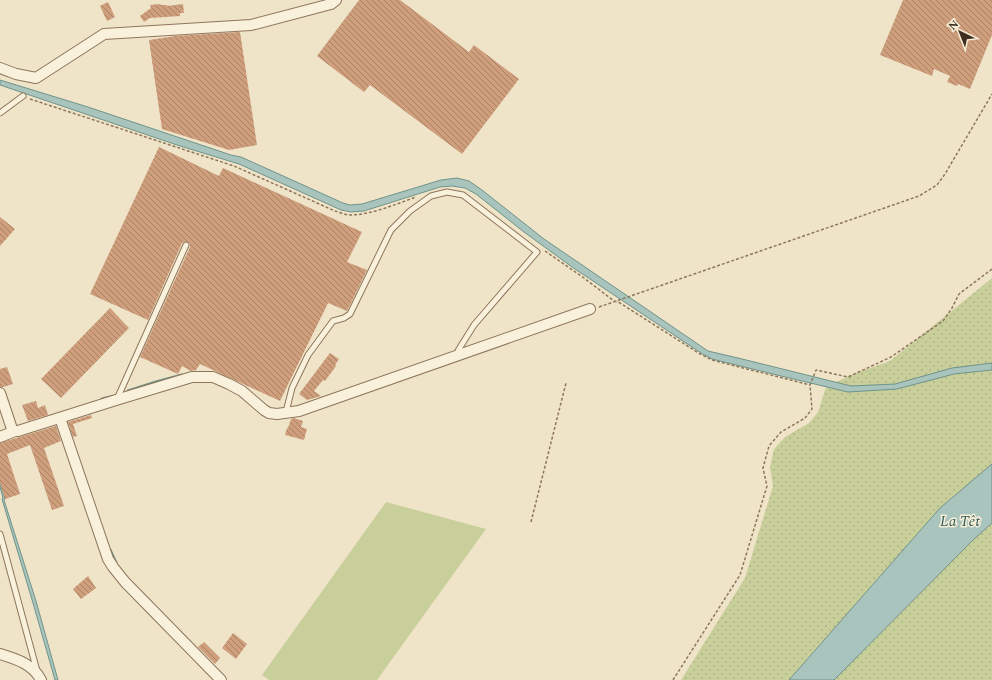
<svg xmlns="http://www.w3.org/2000/svg" width="992" height="680" font-family="Spectral,serif">
	<style>
		.grass { fill: url(#grass-dots) }
		.green { fill: #c9cf9b }
		.water { fill: #a9c4bc; stroke: #6f938a }
		.lines { fill: none; stroke-linecap: round; stroke-linejoin: round }
		.stream { stroke: #6f938a; stroke-width: 3 }
		.building { fill: url(#building-back-hatch) }
		.lane-casing { stroke: #8d765c; stroke-width: 7 }
		.street-casing { stroke: #8d765c; stroke-width: 12 }
		.path { stroke: #8d765c; stroke-width: 1.5; stroke-dasharray: 3 2; stroke-linecap: butt }
		.lane { stroke: #faf1dc; stroke-width: 5 }
		.street { stroke: #faf1dc; stroke-width: 10 }
		.labels { text-anchor: middle; dominant-baseline: central; stroke-width: 3; stroke-linejoin: round; paint-order: stroke }
		.water-label { font-size: 15px; font-style: italic; fill: #2f5d5a; stroke: #f7eed8 }
	</style>
	<defs>
		<pattern id="grass-dots" width="8" height="8" patternUnits="userSpaceOnUse"><rect width="8" height="8" fill="#c9cf9b"/><path d="M2 2h.1M6 6h.1" fill="none" stroke="#aeb285" stroke-width="1.8" stroke-linecap="round"/></pattern>
		<pattern id="building-back-hatch" width="6" height="6" patternUnits="userSpaceOnUse"><rect width="6" height="6" fill="#cf9f7d"/><path d="M-1 5l2 2M0 0l6 6M5-1l2 2" fill="none" stroke="#a98266"/></pattern>
	</defs>
	<rect width="100%" height="100%" fill="#f0e4c8"/>
	<g class="grass">
		<polygon points="992,278 992,464 940,508 789,680 681,680 745,578 773,486 770,468 774,449 785,437 809,423 818,412 826,387 851,375 890,361"/>
		<polygon points="992,523 992,680 834,680 973,540"/>
	</g>
	<polygon class="green" points="386,502 486,529 377,680 269,680 262,675"/>
	<g class="water">
		<polygon points="0,80 88,107 231,155 241,157 343,203 350,205 362,204 441,180 457,178 469,181 482,190 544,239 708,351 738,358 851,386 895,384 952,368 992,363 992,370 954,374 897,389 848,392 777,375 712,359 701,353 572,267 524,232 476,194 465,188 452,186 440,187 364,211 351,212 341,210 239,164 177,145 0,85"/>
		<polygon points="992,464 992,523 973,540 834,680 789,680 940,508"/>
		<polygon points="0,483 5,499 4,500 36,601 58,680 55,680 33,603 2,499 3,498 0,487"/>
	</g>
	<g class="lines">
		<g class="stream">
			<polyline points="128,391 156,382 182,375"/>
			<polyline points="102,399 110,397"/>
			<polyline points="110,550 116,563"/>
		</g>
	</g>
	<g class="building">
		<polygon points="359,0 400,0 469,52 474,45 519,79 462,154 370,85 364,92 317,56"/>
		<polygon points="903,0 992,0 992,35 970,89 958,84 957,86 947,82 950,76 934,69 932,76 880,55"/>
		<polygon points="108,2 115,17 107,21 100,6"/>
		<polygon points="160,4 161,5 167,5 167,6 183,4 184,13 180,13 180,16 150,18 144,22 140,16 151,8 150,5"/>
		<polygon points="240,32 257,145 229,150 162,129 149,40 176,36"/>
		<polygon points="159,147 219,176 223,168 362,232 347,262 367,270 366,272 347,311 328,303 280,401 200,364 196,370 191,371 182,366 178,374 140,357 190,247 190,244 188,242 185,241 182,243 148,320 90,294"/>
		<polygon points="0,217 15,229 0,246"/>
		<polygon points="110,308 129,328 61,398 41,379"/>
		<polygon points="330,353 339,359 335,365 336,366 325,381 323,380 314,391 321,396 307,400 299,394"/>
		<polygon points="7,367 13,384 3,387 0,387 0,369"/>
		<polygon points="36,401 38,408 45,405 48,415 28,421 22,405"/>
		<polygon points="91,415 92,418 73,424 77,436 73,437 68,422"/>
		<polygon points="294,418 303,421 301,427 307,429 304,440 285,435 287,428 288,428 291,419"/>
		<polygon points="56,426 61,441 44,448 64,506 52,510 30,445 7,454 20,494 5,499 0,483 0,443 16,438 20,437"/>
		<polygon points="88,576 96,588 81,599 73,589"/>
		<polygon points="233,633 247,644 236,659 222,648"/>
		<polygon points="204,642 220,658 215,664 198,647"/>
	</g>
	<g class="lines">
		<g class="lane-casing">
			<g id="lane">
				<polyline points="0,113 23,96"/>
				<polyline points="117,399 186,245"/>
				<polyline points="286,412 292,388 308,355 333,321 344,318 350,314 391,230 410,211 431,196 447,192 463,195 537,252 474,325 459,349 456,356"/>
				<polyline points="0,534 37,671"/>
			</g>
		</g>
		<g class="street-casing">
			<g id="street">
				<polyline points="0,68 16,74 36,78 104,34 251,25 331,4 336,0"/>
				<polyline points="0,393 12,429 15,431 18,431 116,400 192,377 213,377 229,384 242,391 264,410 269,413 277,414 299,411 590,309"/>
				<polyline points="60,418 108,559 113,567 125,582 221,680"/>
				<polyline points="0,437 15,431"/>
				<path d="M0 654C16 659 33 664 41 680"/>
			</g>
		</g>
		<g class="path">
			<path d="M30 99 234 166 335 211C339 212 345 215 350 215 371 215 396 204 416 197"/>
			<polyline points="545,251 584,278 614,301 620,303 700,354 712,360 810,385"/>
			<polyline points="599,307 919,196 937,185 945,174 992,94"/>
			<polyline points="531,522 566,383"/>
			<polyline points="673,680 740,575 767,486 763,468 769,446 781,432 805,418 812,409 810,385 816,370 848,377 891,357 943,321 952,308 959,294 992,269"/>
		</g>
		<use href="#lane" class="lane"/>
		<use href="#street" class="street"/>
	</g>
	<g class="labels">
		<g class="water-label">
			<text x="960" y="521">La Têt</text>
		</g>
	</g>
	<g transform="translate(960 32) rotate(317)" stroke="#f7eed8" stroke-width="3" paint-order="stroke">
	<path d="M0-3L7 15L0 10L-7 15Z" fill="#3d2e20"/>
	<text y="-6" font-size="11" font-weight="bold" text-anchor="middle" fill="#3d2e20">N</text>
	</g>
</svg>
